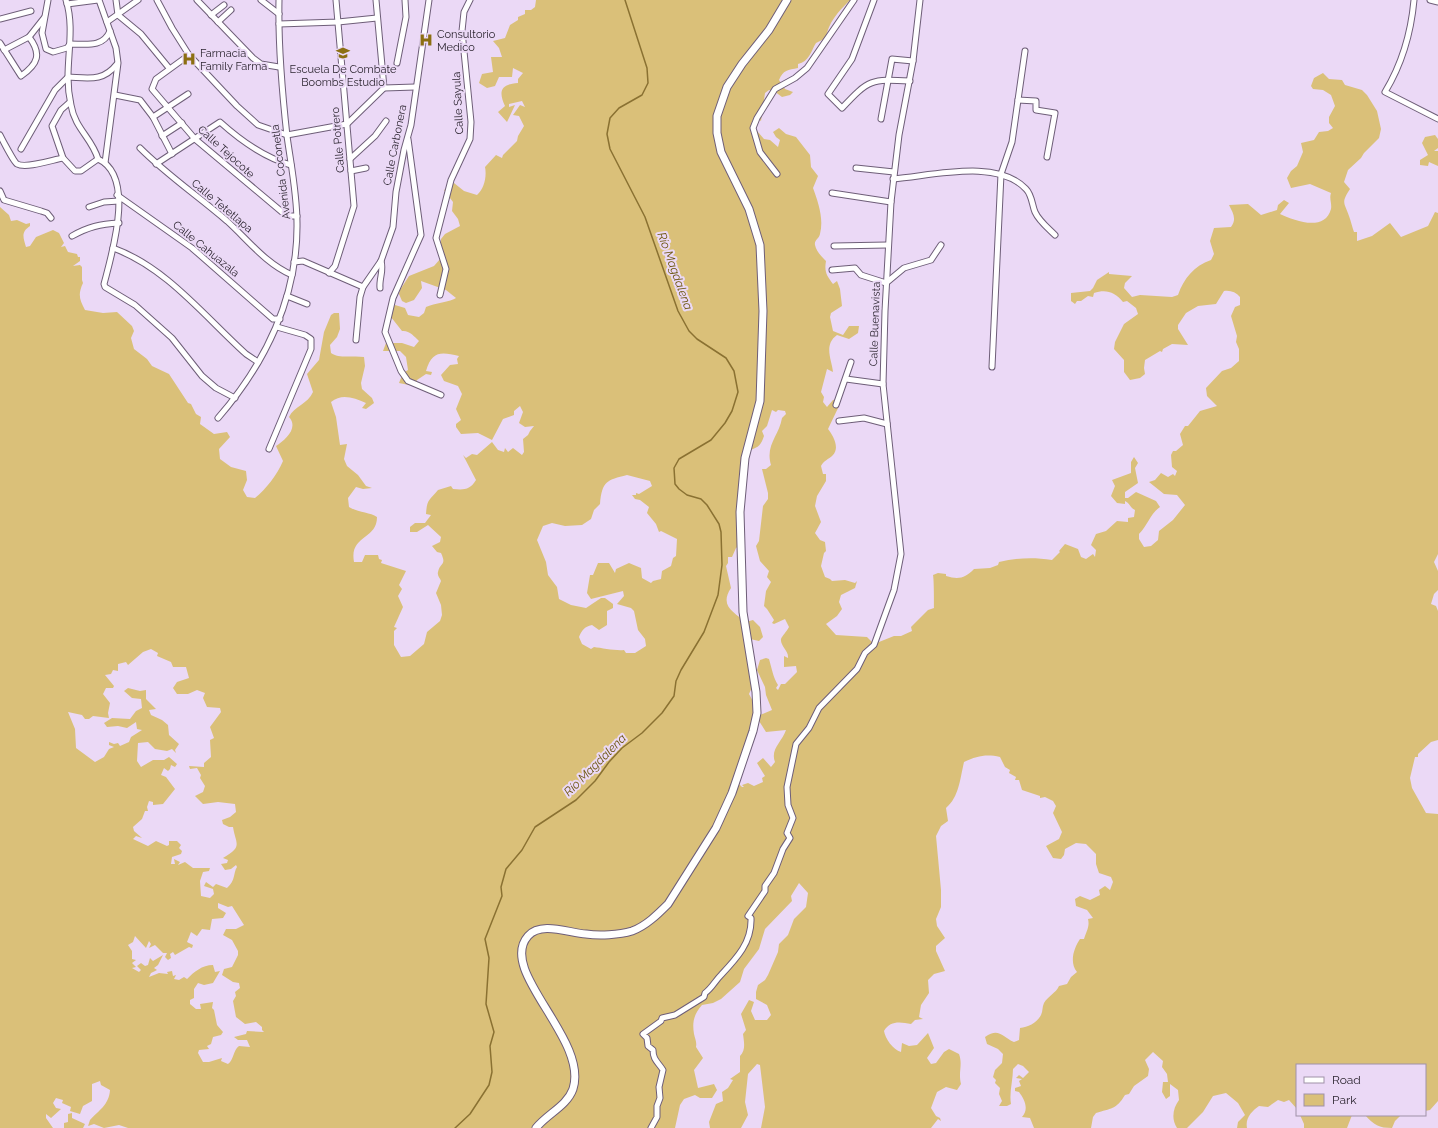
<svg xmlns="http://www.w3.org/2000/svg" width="1438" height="1128" font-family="Raleway,sans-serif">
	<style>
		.green { fill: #dac079; fill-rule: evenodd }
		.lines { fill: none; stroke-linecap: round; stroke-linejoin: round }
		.stream { stroke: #8a7132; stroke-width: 1.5 }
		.street-casing { stroke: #6e5e78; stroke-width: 7 }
		.secondary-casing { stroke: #6e5e78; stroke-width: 9 }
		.street { stroke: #fff; stroke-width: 5 }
		.secondary { stroke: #fff; stroke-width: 7 }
		.labels { text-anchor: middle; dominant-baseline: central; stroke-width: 4; stroke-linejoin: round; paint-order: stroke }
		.poi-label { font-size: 11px; fill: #2c2530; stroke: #ebd9f6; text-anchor: start }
		.street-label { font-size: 11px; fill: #2c2530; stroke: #ebd9f6 }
		.water-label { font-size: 12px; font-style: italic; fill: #6b550c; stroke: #ebd9f6 }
	</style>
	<rect width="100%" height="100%" fill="#ebd9f6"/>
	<g class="green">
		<path d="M536 0H853L852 2 849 1C838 12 828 23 826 38L816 43C811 51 809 62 798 64V68C788 70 783 70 779 80L785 89 793 92 790 95 782 97 774 91 769 90 765 93 761 121 755 116 751 124 764 139 770 140 778 147 780 140 776 137 773 132 779 128 786 134 796 137 810 155 811 167 818 176 813 188C818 202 824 218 820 234 819 239 814 240 815 245 816 251 822 257 826 261 824 272 827 276 833 284L837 281 840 289 842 306 831 313 830 317 833 331 843 335 849 326H859L858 333 849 339 837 335C823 345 832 360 833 372L827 369 821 392 824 397 823 402 827 407 833 400 838 399 839 406 828 429C833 435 840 448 833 455 828 460 824 460 821 466L823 474H826V481L817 496 815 506 821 522 815 533 820 540 825 542 826 551 824 553 821 566 825 577 830 579 832 581 845 580 855 583 857 581 855 588 841 595 839 602 842 609 837 616 826 624 836 635 867 637 874 644 894 636H901L912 631 911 627 928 610 934 608C934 604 934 579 933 575L938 573 946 574V576C959 580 965 578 974 569L990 568 998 565 999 562C1016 558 1033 557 1052 560L1060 552 1059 551 1065 544 1078 549 1081 557 1086 559 1093 554 1095 557 1096 550 1091 545 1096 534 1106 531 1117 521 1128 522V518L1134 517 1135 510C1130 508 1130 503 1125 501V504L1117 503 1111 496 1115 486 1112 480 1131 473V462L1134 457 1138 463 1135 468 1138 483 1125 492V498H1128L1136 492 1156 501 1160 507C1150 514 1148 525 1139 534V539L1144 547 1151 546 1158 540 1159 531 1173 520 1185 505 1177 495 1164 494 1149 482 1155 480 1161 473 1168 477 1173 474 1175 476 1177 471 1172 467 1171 455 1173 451H1176L1183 445 1180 434 1185 426H1188L1200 411 1217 406 1207 396 1206 388 1222 371 1231 368 1239 361V349L1236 342 1237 336 1231 316 1235 307 1240 305V297C1236 292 1230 290 1224 291L1216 304 1198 306 1186 313 1178 325V329L1188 345 1172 344 1163 349 1162 352 1160 351 1145 360 1144 368 1145 374 1140 378 1130 380 1124 372V360L1114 349 1115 342 1124 324 1138 314 1136 308 1127 301 1123 302C1115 292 1106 289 1094 293L1093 297 1088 296 1081 301H1077L1075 304 1071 301V293L1090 291 1093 288 1097 280 1109 272V274L1132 276 1125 283 1124 288 1132 297 1140 295 1172 297 1178 295C1184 278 1194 266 1211 260L1214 254 1210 241 1214 228 1231 227C1237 219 1233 213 1229 205L1248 204 1261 215 1277 210 1278 205 1284 200 1289 203 1280 214C1295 221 1325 232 1331 209 1332 203 1329 199 1331 193L1310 184 1291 188 1287 178 1291 171 1297 166 1303 152 1301 143 1314 140 1319 132 1328 131 1333 128 1329 123V117L1335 106 1331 95 1323 90 1313 89 1311 86 1314 78 1323 73 1329 79 1342 80 1345 85 1362 90 1367 95 1377 111 1381 129 1379 138 1364 153 1361 158 1348 170 1344 182 1350 189C1341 203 1344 202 1349 216 1351 221 1352 227 1354 232H1357V241L1372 236 1390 223 1401 237 1428 226 1435 212 1438 213V554L1434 562 1438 571V590L1434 594 1431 604 1436 606 1438 611V740L1431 742 1418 754V757H1415L1410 778 1412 788 1426 813 1438 814V1101L1430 1110 1425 1111V1065H1297V1109L1289 1100 1284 1102 1278 1100 1268 1107 1259 1106C1252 1111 1245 1118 1247 1128H1237L1238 1122 1245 1115 1238 1103 1226 1093 1213 1096 1203 1112 1187 1128H1177C1171 1119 1173 1108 1179 1100L1178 1090 1170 1084V1096L1166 1099 1162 1092 1163 1082H1168L1167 1074 1162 1067 1163 1061 1153 1052 1145 1060 1149 1069 1148 1076 1134 1086 1129 1094 1125 1095C1116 1110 1111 1108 1096 1113L1093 1117 1091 1128H1034L1030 1118 1022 1117C1029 1109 1025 1100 1019 1092L1015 1091V1088L1021 1086 1019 1081 1022 1079 1016 1078 1019 1075 1023 1078 1029 1072 1023 1066 1018 1064 1013 1069C1013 1080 1009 1093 1011 1104L1007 1106H999L1002 1101 999 1094 1000 1088 995 1083 996 1080 993 1077 995 1070 1002 1063 1003 1054 998 1049 987 1044 985 1037C999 1027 1002 1037 1014 1042L1019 1040 1020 1028C1028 1027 1037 1023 1041 1015 1043 1011 1042 1007 1044 1003 1048 996 1056 993 1059 986L1067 984 1071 977 1077 972C1069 962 1074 948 1080 939H1084C1086 932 1090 927 1088 919L1093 918 1087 910 1076 906 1075 899 1080 896 1090 900 1100 895 1099 890 1105 886 1110 890 1113 882 1111 877 1099 873 1096 864V854L1086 844 1076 843 1065 849 1064 855 1061 859 1053 858 1046 846 1059 839 1062 832 1053 813 1056 806 1053 801 1045 797 1040 798V796L1022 790 1019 780H1015L1016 777 1009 773 1010 770 1005 767 1000 757C986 754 977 756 964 762 960 779 959 797 946 808L948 821 941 826 936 836 941 890V907L936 919 937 926 945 938 936 946V951L945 971 934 974 928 980 929 993 921 1005 919 1017 923 1019 915 1020 911 1024C901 1022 890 1020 884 1031 885 1038 893 1050 901 1052L902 1043 909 1046 917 1045 928 1033 934 1048 927 1058 931 1064 936 1063 944 1052 949 1049 959 1054C963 1065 958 1072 961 1084L957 1090 946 1087 937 1092 931 1108 936 1116 940 1118 941 1121 938 1119 931 1128H761L765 1107 760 1065 757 1064 748 1074 745 1102 748 1115 741 1128H710L709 1122 716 1104 723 1101 722 1092 728 1088 733 1080 730 1079 740 1072V1056C746 1050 744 1042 743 1034L746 1030 741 1014 749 1000 754 1002 751 1011 755 1020H767L771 1015 767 1005 756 999V992L758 985 765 980 768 975 778 952 779 944 788 935 794 919 806 907 808 893 799 883 791 896 792 901 765 929 759 949 744 969 740 982 721 999 713 1003 702 1005C694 1014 692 1022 694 1034 695 1039 697 1042 696 1047L703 1058 694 1070 698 1088 714 1084 717 1090 712 1098H700L695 1095 684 1099 680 1105 675 1128H128L119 1125 104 1128 94 1124 88 1126 90 1120C99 1110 109 1105 110 1090L101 1085 100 1081 92 1084V1101L83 1106 80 1114 70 1111 71 1107 62 1103 63 1100 56 1098 53 1103 56 1108 61 1109 51 1118 46 1114V1118L53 1128H0V207L9 215 11 221 17 220 26 224 30 223V226C21 232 23 237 26 247L30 246 36 237 53 230 59 233 64 243 61 247 65 246 68 252 77 254 78 257H80V261L73 266 80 265 82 267V280L83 283C78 294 79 299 85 310L103 313 117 312 132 326 134 331 131 338 134 349 147 359 152 366 169 374 188 403 191 404 196 414 201 417 200 424 214 434 227 432 230 437 219 449 220 459 231 467 246 471 247 480 243 490 247 497 255 498C266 489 277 475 283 461L276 446C285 440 299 428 289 417 294 406 308 404 313 392L307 374 319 360 324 332 331 315 334 313H339L340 329 337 337 330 345 331 353C339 359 354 355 364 357L365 366 361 383 362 389 372 398 374 403 366 409 362 408 366 403C354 398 342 393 331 402L336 417 340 445 347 444 344 459 347 466 358 475 366 486 372 488 363 489 356 487 348 498 349 507C359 513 370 512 377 517 377 540 349 535 354 562H362L365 555H378L379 559 382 560 381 563 406 571 399 585 402 589 398 596 403 607 394 627 397 628 394 631V645L401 657 410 656 424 644 427 632 440 621 442 615 441 605 436 593 441 581C440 578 437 576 438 572 440 562 447 566 441 553L437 552 432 546 440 542 441 537 428 525 417 532H410V527L415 523H425L431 515 426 514C427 499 429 501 438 490L451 486 453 489C464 490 470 490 476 480L463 455 466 458 472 454 477 455 492 442 498 450 504 452 505 448 508 452 513 448 522 455 524 452 523 439 528 435 530 431 534 426 525 427 519 423 523 412 520 406 514 411V415L503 419 492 440 478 433 461 434 456 427V424L461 420 456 409 462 394 458 386 444 381 441 375 450 365 458 364 457 359 459 356C442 352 432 350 426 371L432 372 431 375 426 374 417 380 414 386 399 383 403 373 408 370 406 357 400 351H383L386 343H402L414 347 419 341C414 336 409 330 402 331L387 312 395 305 405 308 408 315 419 317 424 313 426 307C434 303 451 302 456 298L446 290 421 281 422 288 414 300 406 303 402 301 399 294 400 290 409 276 434 266 441 258V239L445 234 460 226 458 219 452 211 453 202 444 190 454 183 464 191 477 195C484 189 487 177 485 167L496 155 502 158 503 155 517 141 518 136 524 126 519 116 513 115 520 105 525 107 522 101 509 104V107L515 105 507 122 498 112 505 106C498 91 501 84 518 83V79L523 73 513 68 512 77H499L495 86 487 88 479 83 482 74 493 72 491 57H502L499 48 493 41 505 38 510 25 518 20V17L525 14V10H531L535 7ZM772 410 776 412 778 410 785 411 786 414 782 418C779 436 765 445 771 465L766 469H762L768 493V499L763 506 759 541 756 546 760 561 769 571 767 577 771 582 766 591 764 606 767 609 774 620 772 623 774 624 785 619 789 627C787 631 782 636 781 639 780 646 789 651 788 658L784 656V667L796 666 797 672 785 684H781L778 690 776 688 778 685C773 677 772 669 769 659L766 658 760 660 757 670 765 687 766 695 772 710 760 715 759 721 766 732 786 730C782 742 770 749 775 762L771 767 763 758 757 763 765 776 762 778 763 782 754 786 748 783 742 785 744 787H742L738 783 744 749 756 732 754 703 749 694 753 685 748 666 750 639 759 641 763 637 760 627 753 620 746 622C734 612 719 606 731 588L726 566 728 563V557H732L736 548 744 542 745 537 739 526 740 472 750 450C759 447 761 445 764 436L762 431 767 426ZM627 475 650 481 652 486 639 494 636 493V495H632L635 499 640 500 649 507 647 513 656 524 659 532 661 531 677 539 676 556 673 558 671 566 662 571 661 579 653 581 651 583 642 578 641 568 629 563 616 569 615 573 609 563H598L593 575H590L587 593 591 599 623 591 624 596 617 604 631 608 634 611 638 630 645 639 646 646 635 653H626L624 650C616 651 602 648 594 647L591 649 582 644 579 637C582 630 584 627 592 625L599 630 607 625V611L613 608V604L605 598H601L586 608 571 605 559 599 557 587 548 575 546 562 537 540 543 526 552 523 565 526 582 525 591 519 594 510 600 504C602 481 607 480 627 475ZM151 649 158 653 157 656 171 662 173 667H186L189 678 177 682 173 688 177 694H188L197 690 205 693 203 698 207 707 220 708 221 712 210 727 214 738 210 740 211 757 204 763V767L189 766 190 769 197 768 201 775 200 778 205 786 203 792 195 796 203 804 218 802 235 804 236 812 230 817 222 820 223 824 229 827H233C236 845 243 846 223 858L228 860 227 863 221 864 225 870 231 869 236 865 237 867C233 873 236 880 227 888L216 884 213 887 206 882 204 886 213 889 214 894 210 898 201 896 200 881 203 872 209 871 210 868H193L185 862 178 865 180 862 174 859 175 864H171L172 857 181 854 182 851 179 848 181 845 177 841H169V845L167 846 156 841 148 846 133 839 136 836 142 838 134 831 133 827 142 819 145 811H148L147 807 149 801 153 802V805L163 804 175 789 166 777 161 775 164 768 168 771 170 769 171 765 175 767 177 764 169 757 164 760H153L141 767 137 761 138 743 148 742 155 749 167 751 172 749 176 753 175 750 179 744 169 735 168 725 162 720 151 715 149 710 156 709 146 699V690L140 691 128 688 124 691 132 698 141 699 142 708 136 711 130 719 112 718 104 723 107 727 118 726 127 728 136 722 137 729 142 730 131 737 129 742 120 746 118 743 114 744 109 742V745L114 747 109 749 104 757 95 762 76 748 75 729 68 712 82 715 85 719H89L93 716 109 718 108 713 110 703 103 694 106 688H113L114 686 105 675 111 674 113 670 118 671V664L126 662 128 665 143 652ZM218 903 228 907 232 906 244 925 236 929H226L223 935 232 940 238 951V955L232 967 224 969 222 975 233 982 239 983 240 988 235 992 236 996 233 1001 236 1017 245 1024 256 1022 262 1027V1030L264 1032 247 1031 246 1034 234 1037 238 1040H247L250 1047 239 1046C233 1050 234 1060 228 1064L221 1061 222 1058 209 1062H203L198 1053 199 1050 209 1049 207 1046 211 1044 213 1037 221 1035 223 1032 217 1025 214 1010 212 1008 213 1002 200 1004 201 1009H196L190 1004V1000L194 998V989L198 983 204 985 213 983 220 971 215 972 213 965C202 965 194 972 187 979L184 977 179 980 174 979 176 975 173 976 172 971 167 972 168 974 159 973 149 977 151 973 157 970 154 968 158 965 163 955 153 961 150 958 148 965 145 966 141 963 137 966 141 970 139 972 132 968 136 967 132 963 136 960 132 959V951L128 945 133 942 135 936 146 948 149 941 151 944 149 948 155 945 163 953H167L165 957 168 960 171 958 170 954 173 952 175 955 189 947 192 948 193 945 187 942 191 932 197 936 202 929 210 930 212 919 223 918 226 913 218 908Z"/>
		<polygon points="1435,135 1438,139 1438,148 1434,151 1438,151 1438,166 1429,162 1428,166 1420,165 1420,160 1428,155 1422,143 1425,137"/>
		<polygon points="72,1113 72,1118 85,1124 83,1128 64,1128 64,1123 68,1122 68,1114"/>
		<polygon points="1300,1115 1352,1115 1347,1128 1304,1128 1304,1124"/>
		<path d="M1365 1115H1401L1395 1121 1392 1128C1379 1128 1374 1125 1365 1115Z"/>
	</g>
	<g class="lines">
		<polyline class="stream" points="455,1128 470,1114 489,1085 492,1072 490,1046 494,1032 486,1004 489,958 485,939 502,896 501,887 506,869 522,850 535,827 576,800 595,781 609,762 622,748 642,733 662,713 674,696 676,681 681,670 704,632 718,595 722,565 721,532 719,524 707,505 701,499 687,495 679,489 675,484 674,468 679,459 711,440 725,423 732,411 738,392 734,371 726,358 697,339 689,331 678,311 645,217 610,149 607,134 610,118 619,108 642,95 648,83 647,68 625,0"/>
		<g class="street-casing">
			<g id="street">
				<path d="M48 0 42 33 46 49 53 52 67 48 70 44C86 44 103 48 110 31"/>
				<path d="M66 0C74 25 68 52 68 77 68 86 69 96 71 105 75 129 92 138 98 159 136 176 112 253 104 284L105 287 135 305 172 338 202 376 216 388 235 398"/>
				<polyline points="99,0 116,48 118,63 105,163"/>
				<polyline points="116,0 118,15"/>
				<polyline points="157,0 172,28 189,55 237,106 258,125 287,135 347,124 384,88 415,87"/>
				<polyline points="197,0 253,58 261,64 279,67"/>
				<polyline points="261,0 279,14"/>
				<polyline points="376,0 384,88"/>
				<path d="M874 0 852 59 828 94 842 108C869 79 871 79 910 81"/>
				<path d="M1414 0C1411 33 1402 64 1385 92L1438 119"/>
				<polyline points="1430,0 1438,2"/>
				<polyline points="67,4 98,0"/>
				<polyline points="118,15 141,34 169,68"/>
				<polyline points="211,15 224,5"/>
				<polyline points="0,19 31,11"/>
				<polyline points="107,22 138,0"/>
				<polyline points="218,22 231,10"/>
				<polyline points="279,24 338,22 377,18"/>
				<path d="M0 43 21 76C38 64 42 54 29 37"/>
				<polyline points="4,50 29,37 44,18"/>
				<polyline points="189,55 156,79 152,89 195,139 282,212 290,216 297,216"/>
				<polyline points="397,63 406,17 405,0"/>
				<polyline points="115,95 140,100 153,117 172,154"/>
				<polyline points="1018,100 1036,101 1036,110 1055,113 1047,157"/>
				<polyline points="70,102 61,110 52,126 63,158 75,171 81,171 98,159"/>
				<polyline points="153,117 188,94"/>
				<polyline points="881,119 892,59 913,61"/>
				<path d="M0 135C2 139 14 162 17 164 26 169 52 160 63 158"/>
				<polyline points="162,136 182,123"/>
				<polyline points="408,139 421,235 393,298 385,332 401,371 408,381 441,395"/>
				<path d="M140 148C167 175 198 196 227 221 248 240 266 264 292 275"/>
				<path d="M21 149 55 90 68 77C89 78 103 82 117 64"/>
				<polyline points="350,159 375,136 386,121"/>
				<path d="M156 164 220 122C240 140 265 158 291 165"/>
				<polyline points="856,168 894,172"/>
				<polyline points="351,171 366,168"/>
				<polyline points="777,174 760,152 753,128 757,118 775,89 795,78 807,68 854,0"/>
				<path d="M893 179C932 176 997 158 1026 189 1032 195 1032 205 1035 212 1039 221 1048 228 1055 235"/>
				<polyline points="0,191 4,200 41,211 47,213 51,218"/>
				<polyline points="832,193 891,202"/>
				<polyline points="117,195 192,248 273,319 280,319"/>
				<polyline points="89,207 104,202 119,201"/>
				<path d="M72 236C88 227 100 224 119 223"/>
				<polyline points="834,246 887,245"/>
				<path d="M113 248C166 267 205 317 246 354L258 362"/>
				<polyline points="294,262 303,261 363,287"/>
				<polyline points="832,270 855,268 861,275 886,283 904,268 931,260 941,245"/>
				<polyline points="329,273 335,266 354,206 336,0"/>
				<path d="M380 288C379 278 384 271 381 261"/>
				<polyline points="440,295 446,269 436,238 451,180 470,139 471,122 462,31 464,12 470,0"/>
				<polyline points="287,296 307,304"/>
				<polyline points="356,340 360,297 363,287 381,261 393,227 396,192 404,150 411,125 429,0"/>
				<polyline points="992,367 1001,174 1012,142 1025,51"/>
				<polyline points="846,379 883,384"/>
				<polyline points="836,405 851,362"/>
				<path d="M218 418C265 364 298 297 297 223 297 194 291 165 287 136 282 91 278 46 279 0"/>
				<polyline points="839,421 864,418 887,424"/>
				<polyline points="269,449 311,349 311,339 305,335 277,327"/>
				<path d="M651 1128 657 1117V1106L660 1098 659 1087 663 1070C658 1062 653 1060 653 1050L648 1046 647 1038 643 1034 661 1021 662 1018 675 1015 704 997 705 993C712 988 715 981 721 975 737 958 752 942 751 918L748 916 765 891V886L774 873 783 849 790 838 787 833 793 818 788 805 787 787 796 744 809 728 819 708 857 669 865 653 874 645 894 590 901 554 883 384 885 311 891 202 899 135 913 61 920 0"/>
			</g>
		</g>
		<g class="secondary-casing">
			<path id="secondary" d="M536 1128C547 1114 567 1106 573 1089 589 1039 497 971 528 936 541 921 569 933 586 934 599 936 619 935 632 931 646 926 658 914 668 904L716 828 732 793 753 731 757 713 756 692 743 612 740 512 745 458 760 401 763 311 760 245 749 209 721 152 717 133V116L727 87 742 64 769 30 787 0"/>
		</g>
		<use href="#street" class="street"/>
		<use href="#secondary" class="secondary"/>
	</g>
	<defs>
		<g id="hospital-bare" transform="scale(1.08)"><path d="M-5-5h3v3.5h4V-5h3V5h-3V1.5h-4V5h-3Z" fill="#8c6f12" stroke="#ebd9f6" stroke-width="2.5" paint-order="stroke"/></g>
		<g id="school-bare" transform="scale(1.08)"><path d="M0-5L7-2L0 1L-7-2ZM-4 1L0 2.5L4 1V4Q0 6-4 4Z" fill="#8c6f12" stroke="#ebd9f6" stroke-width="2.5" paint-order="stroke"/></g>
	</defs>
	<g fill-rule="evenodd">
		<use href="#hospital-bare" x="426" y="40"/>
		<use href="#school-bare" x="343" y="53"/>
		<use href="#hospital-bare" x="189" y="59"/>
	</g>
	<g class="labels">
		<g class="poi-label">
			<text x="437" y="34">Consultorio<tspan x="437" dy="13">Medico</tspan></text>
			<text x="200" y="53">Farmacia<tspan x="200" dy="13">Family Farma</tspan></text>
			<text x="343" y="69" text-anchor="middle">Escuela De Combate<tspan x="343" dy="13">Boombs Estudio</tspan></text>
		</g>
		<g class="street-label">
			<text transform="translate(458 103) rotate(-93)">Calle Sayula</text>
			<text transform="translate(338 140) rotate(-95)">Calle Potrero</text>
			<text transform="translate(395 145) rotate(-79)">Calle Carbonera</text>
			<text transform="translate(226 152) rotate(42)">Calle Tejocote</text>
			<text transform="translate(281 172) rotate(-97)">Avenida Coconetla</text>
			<text transform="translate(222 206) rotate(40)">Calle Tetetlapa</text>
			<text transform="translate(206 249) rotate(39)">Calle Cahuazala</text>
			<text transform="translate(875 324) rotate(-88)">Calle Buenavista</text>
		</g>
		<g class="water-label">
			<text transform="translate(675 271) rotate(70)">Río Magdalena</text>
			<text transform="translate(595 765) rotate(-45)">Río Magdalena</text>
		</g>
	</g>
	<rect x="1296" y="1064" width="130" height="52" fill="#ebd9f6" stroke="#9f91a7"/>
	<rect x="1304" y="1077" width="20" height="6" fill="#ffffff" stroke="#9f91a7"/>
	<text x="1332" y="1084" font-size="12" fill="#2c2530">Road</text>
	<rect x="1304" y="1094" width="20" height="12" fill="#dac079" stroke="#9f91a7"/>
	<text x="1332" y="1104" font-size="12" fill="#2c2530">Park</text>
</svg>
